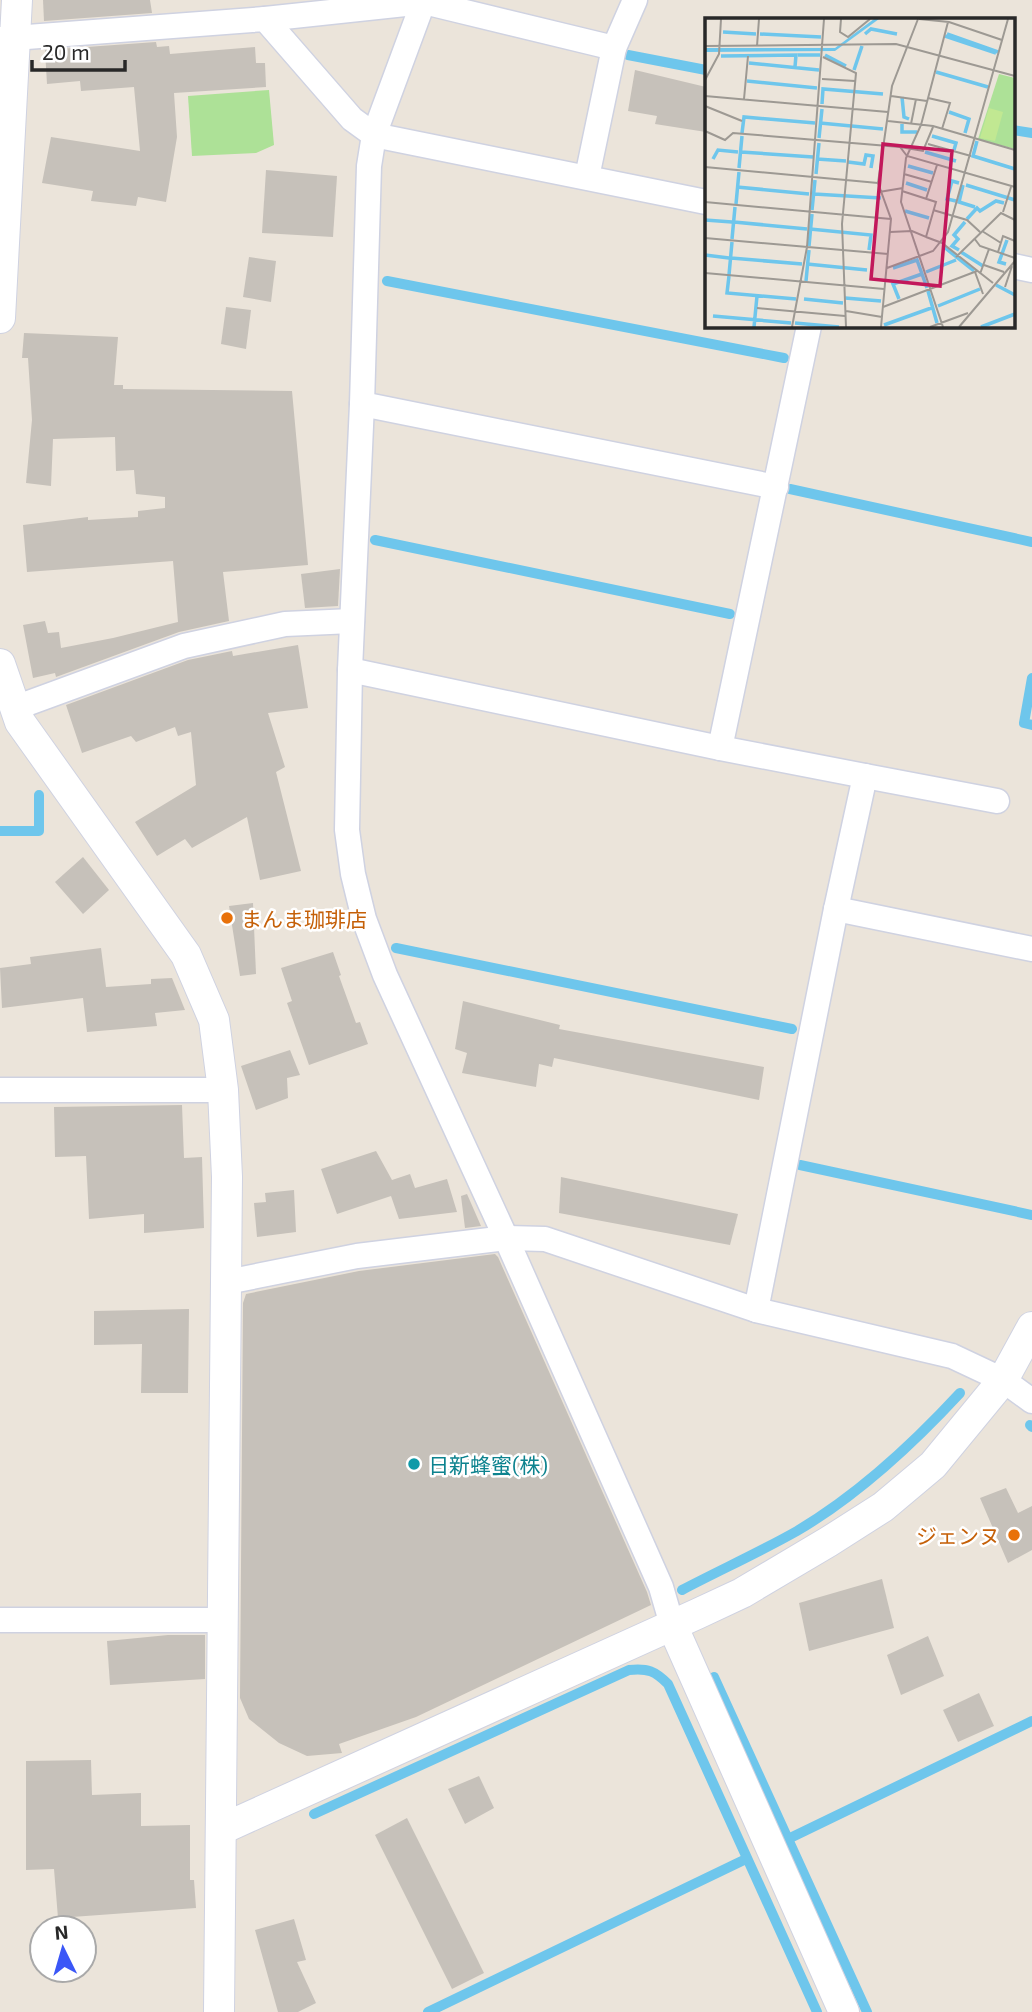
<svg xmlns="http://www.w3.org/2000/svg" width="1032" height="2012" font-family="'Exo 2','Noto Sans JP',sans-serif">
	<style>
		.green { fill: #ade197 }
		.lines { fill: none; stroke-linecap: round; stroke-linejoin: round }
		.stream { stroke: #6ec6ec; stroke-width: 10 }
		.building { fill: #c6c1ba }
		.minor-casing { stroke: #cfd2e1; stroke-width: 27 }
		.tertiary-casing { stroke: #cfd2e1; stroke-width: 32 }
		.minor { stroke: #fff; stroke-width: 24 }
		.tertiary { stroke: #fff; stroke-width: 30 }
		.food-dot { fill: #e8710a; stroke: #fff; stroke-width: 2.5 }
		.culture-dot { fill: #0f9aa8; stroke: #fff; stroke-width: 2.5 }
		.labels { text-anchor: middle; dominant-baseline: central; stroke-width: 5; stroke-linejoin: round; paint-order: stroke }
		.food-label { font-size: 21px; fill: #c56008; stroke: #fff; text-anchor: start }
		.culture-label { font-size: 21px; fill: #0d838f; stroke: #fff; text-anchor: start }
		.inset-river { fill: none; stroke: #6ec6ec; stroke-width: 3.5 }
		.inset-road { fill: none; stroke: #9d9993; stroke-width: 2 }
		.view { fill: #c2185b; fill-opacity: 0.15; stroke: #c2185b; stroke-width: 3.5 }
		.inset-edge { fill: none; stroke: #282828; stroke-width: 3.5 }
	</style>
	<rect width="100%" height="100%" fill="#ebe4da"/>
	<polygon class="green" points="269,90 274,145 256,153 192,156 188,96"/>
	<g class="lines">
		<g class="stream">
			<polyline points="628,55 706,70"/>
			<polyline points="1013,130 1032,133"/>
			<polyline points="387,281 784,358"/>
			<polyline points="790,489 1032,542"/>
			<polyline points="375,540 730,614"/>
			<polyline points="1032,678 1024,723 1032,725"/>
			<polyline points="0,831 39,831 39,795"/>
			<polyline points="396,948 792,1029"/>
			<polyline points="800,1165 1032,1215"/>
			<polyline points="1030,1425 1032,1427"/>
			<path d="M682 1590C720 1570 760 1552 797 1531 858 1495 912 1445 960 1393"/>
			<polyline points="714,1677 867,2012"/>
			<path d="M314 1814 629 1670C648 1668 655 1671 668 1684L817 2012"/>
			<polyline points="788,1839 1032,1721"/>
			<polyline points="428,2012 746,1859"/>
		</g>
	</g>
	<g class="building">
		<polygon points="43,0 150,0 152,13 44,21"/>
		<polygon points="156,42 157,47 169,46 170,54 255,47 256,63 265,63 266,87 174,93 177,137 166,202 138,197 136,206 91,201 93,191 42,183 51,137 140,151 134,87 81,91 80,81 47,84 45,50"/>
		<polygon points="635,70 706,87 706,132 655,124 657,116 628,111"/>
		<polygon points="266,170 337,176 333,237 262,233"/>
		<polygon points="249,257 276,261 271,302 243,297"/>
		<polygon points="226,307 251,310 246,349 221,344"/>
		<polygon points="24,333 118,337 114,385 123,385 123,389 292,391 308,565 223,572 229,621 179,632 56,677 55,673 33,678 23,625 45,621 48,633 59,632 61,648 113,638 178,622 173,561 27,572 23,525 88,517 88,520 138,517 138,511 165,508 165,497 136,494 134,470 116,471 115,437 53,439 51,486 26,483 32,420 28,358 22,358"/>
		<polygon points="340,569 338,606 305,608 301,574"/>
		<polygon points="298,645 308,708 268,713 285,767 276,772 301,871 260,880 247,817 192,848 185,839 157,856 135,822 196,785 191,732 178,736 175,727 136,742 131,736 82,753 66,705 188,660 232,651 233,656"/>
		<polygon points="83,857 109,890 83,914 55,882"/>
		<polygon points="253,903 256,974 240,976 229,906"/>
		<polygon points="101,948 106,987 151,984 151,979 172,978 185,1010 155,1013 157,1026 87,1032 83,998 2,1008 0,968 31,964 30,957"/>
		<polygon points="333,952 341,975 339,976 356,1023 360,1022 368,1044 309,1065 287,1003 292,1001 281,968"/>
		<polygon points="463,1001 560,1025 559,1029 764,1067 759,1100 554,1058 552,1067 539,1064 536,1087 462,1073 467,1053 455,1049"/>
		<polygon points="290,1050 300,1075 287,1078 288,1098 256,1110 241,1066"/>
		<polygon points="182,1105 184,1158 202,1157 204,1228 144,1233 144,1214 89,1219 86,1156 55,1157 54,1107"/>
		<polygon points="376,1151 392,1180 410,1174 415,1188 447,1179 457,1212 399,1219 391,1196 337,1214 321,1169"/>
		<polygon points="561,1177 738,1214 730,1245 559,1213"/>
		<polygon points="294,1190 296,1232 257,1237 254,1203 266,1202 265,1193"/>
		<polygon points="467,1194 481,1226 465,1228 461,1196"/>
		<polygon points="495,1254 498,1257 647,1592 651,1605 416,1717 339,1744 342,1753 307,1756 279,1743 249,1719 240,1698 243,1303 246,1294 359,1271"/>
		<polygon points="189,1309 188,1393 141,1393 142,1344 94,1345 94,1311"/>
		<polygon points="1006,1488 1018,1513 1032,1506 1032,1550 1008,1563 980,1498"/>
		<polygon points="882,1579 894,1628 809,1651 799,1603"/>
		<polygon points="168,1635 205,1635 205,1679 110,1685 107,1641"/>
		<polygon points="928,1636 944,1676 901,1695 887,1655"/>
		<polygon points="979,1693 994,1726 958,1742 943,1710"/>
		<polygon points="91,1760 92,1795 141,1793 141,1826 190,1825 190,1880 194,1880 196,1908 58,1918 54,1869 26,1870 26,1761"/>
		<polygon points="479,1776 494,1808 465,1824 448,1789"/>
		<polygon points="407,1818 484,1973 452,1989 375,1835"/>
		<polygon points="294,1919 306,1960 297,1962 316,2003 298,2012 278,2012 255,1930"/>
	</g>
	<g class="lines">
		<g class="minor-casing">
			<g id="minor">
				<polyline points="424,0 374,135 369,166 362,404 350,670 347,830 353,874 364,919 385,975 506,1238 661,1587 672,1625"/>
				<polyline points="265,19 424,2 614,48 635,0"/>
				<polyline points="0,39 265,19 352,119 374,135 706,202"/>
				<polyline points="587,177 614,48"/>
				<polyline points="1013,266 1032,270"/>
				<polyline points="362,404 776,487"/>
				<polyline points="15,708 184,646 285,624 352,621"/>
				<polyline points="720,748 809,326"/>
				<polyline points="865,776 997,801"/>
				<polyline points="836,909 1032,949"/>
				<polyline points="0,1090 223,1090"/>
				<polyline points="227,1282 357,1256 506,1238 545,1239 756,1310 836,909 865,776 720,748 350,670"/>
				<polyline points="756,1310 952,1356 1003,1380 1032,1401"/>
				<polyline points="0,1620 222,1620"/>
			</g>
		</g>
		<g class="tertiary-casing">
			<g id="tertiary">
				<polyline points="0,318 17,0"/>
				<polyline points="0,664 20,722 186,955 214,1020 223,1090 227,1177 219,2012"/>
				<polyline points="672,1625 844,2012"/>
				<polyline points="222,1829 697,1614 742,1593 828,1542 883,1507 933,1465 1003,1380 1032,1327"/>
			</g>
		</g>
		<use href="#minor" class="minor"/>
		<use href="#tertiary" class="tertiary"/>
	</g>
	<g class="food-dot">
		<circle cx="227" cy="918" r="7"/>
		<circle cx="1014" cy="1535" r="7"/>
	</g>
	<circle class="culture-dot" cx="414" cy="1464" r="7"/>
	<g class="labels">
		<g class="food-label">
			<text x="241" y="918">まんま珈琲店</text>
			<text x="1000" y="1535" text-anchor="end">ジェンヌ</text>
		</g>
		<g class="culture-label">
			<text x="428" y="1464">日新蜂蜜(株)</text>
		</g>
	</g>
	<g transform="translate(705 18)">
		<rect width="310" height="310" fill="#ebe4da"/>
		<path d="M294 56 310 60V131L273 121Z" fill="#ade197"/>
		<path d="M284 90 298 94 290 123 275 120Z" fill="#c1e892"/>
		<path d="M169 1H174L130 33 0 34V30H130Z" fill="#6ec6ec"/>
		<path class="inset-river" d="M18 14 51 16M55 16 116 19M160 16 166 11 192 16M242 16 293 34M240 18 291 35M93 37H115M120 37 141 48M16 38 91 37 90 49M44 45 114 52M149 52 157 28M231 54 283 69M42 63 112 70M197 79 199 99 204 101M117 86 118 71 178 76M244 94 264 101 260 115M115 105 178 111M197 106V114H212M37 115 39 99 110 105M227 118 251 125 249 132M114 120 117 91M272 123 268 138 310 151M36 134 108 139M220 134 251 143M8 141 13 132 33 134M112 141 141 143M143 144 159 146 161 137 168 138 166 150M203 148 228 155M34 150 37 118M111 156 114 125M201 165 222 172M258 167 254 184 270 189M261 167 310 182M32 169 104 176M109 176 176 180M251 183 242 181 247 163 254 165M31 186 34 154M107 192 110 162M200 193 224 200M262 201 272 190 275 193 291 183 299 185M0 202 27 204M29 204 102 211M105 211 166 217 164 232M27 221 30 189M104 228 107 196M239 229 269 253M254 232 247 228 253 221 249 217 260 204M256 234 278 248M0 237 24 240M26 240 97 246M102 246 162 252M301 246 294 244 302 222M188 250 212 242 222 270M221 254 251 242M24 257 27 224M24 258 22 275 91 281M101 263 104 232M291 267 310 277M223 273 232 305M140 280 176 283M99 281 138 285M194 281 188 266 217 256M233 288 275 271M8 298 86 305M90 305 134 309M179 307 229 289M49 309 52 278M276 309 310 296"/>
		<path class="inset-road" d="M136 1 135 14 143 19 165 1M214 1 244 4 297 22M0 28 191 26 310 58M52 28 54 1M118 39 151 55 137 206 141 309M117 61 150 63M0 62 14 36 16 1M0 78 183 94M186 78 222 83M223 80 245 85 237 111M39 81 43 38M0 88 37 103M183 103 228 108 310 132M206 106 211 81M0 113 20 122 28 115 195 129 202 138 310 169M223 126 266 138M195 129 218 133 228 109M0 149 173 165M199 156 227 164M174 174 198 170M221 181 232 147M0 184 186 201M228 192 262 202 275 214M298 194 306 169M277 213 296 225M185 214 207 213 221 219 231 184 197 173M221 219 237 225 288 265M0 220 183 236M269 220 275 228 310 240M293 234 298 218 310 223M251 239 296 195 310 202M279 247 299 254M182 250 228 233 243 214 303 1M270 254 278 276M0 255 179 271M275 256 284 231M300 269 307 248M178 289 272 253M52 290 140 298M141 293 177 299M87 309 102 229 119 1M176 309 186 201 173 165 187 68 213 1M225 309 263 295M238 309 196 184 201 140 216 107 243 4M254 309 310 243"/>
		<path class="view" d="M178 126 247 133 235 268 166 261Z"/>
		<rect width="310" height="310" class="inset-edge"/>
	</g>
	<g transform="translate(63 1949) rotate(355)"><circle r="33" fill="#ffffff" stroke="#a9a9a9" stroke-width="2"/>
	<path d="M0-5L12 26L0 18L-12 26Z" fill="#3b57f7"/>
	<text y="-10" font-size="19" font-weight="bold" text-anchor="middle" fill="#282828">N</text>
	</g>
	<path d="M32 60v10h93v-10" fill="none" stroke="#282828" stroke-width="3.5"/>
	<text x="42" y="60" font-size="21" fill="#282828" stroke="#ffffff" stroke-width="5" paint-order="stroke">20 m</text>
</svg>
